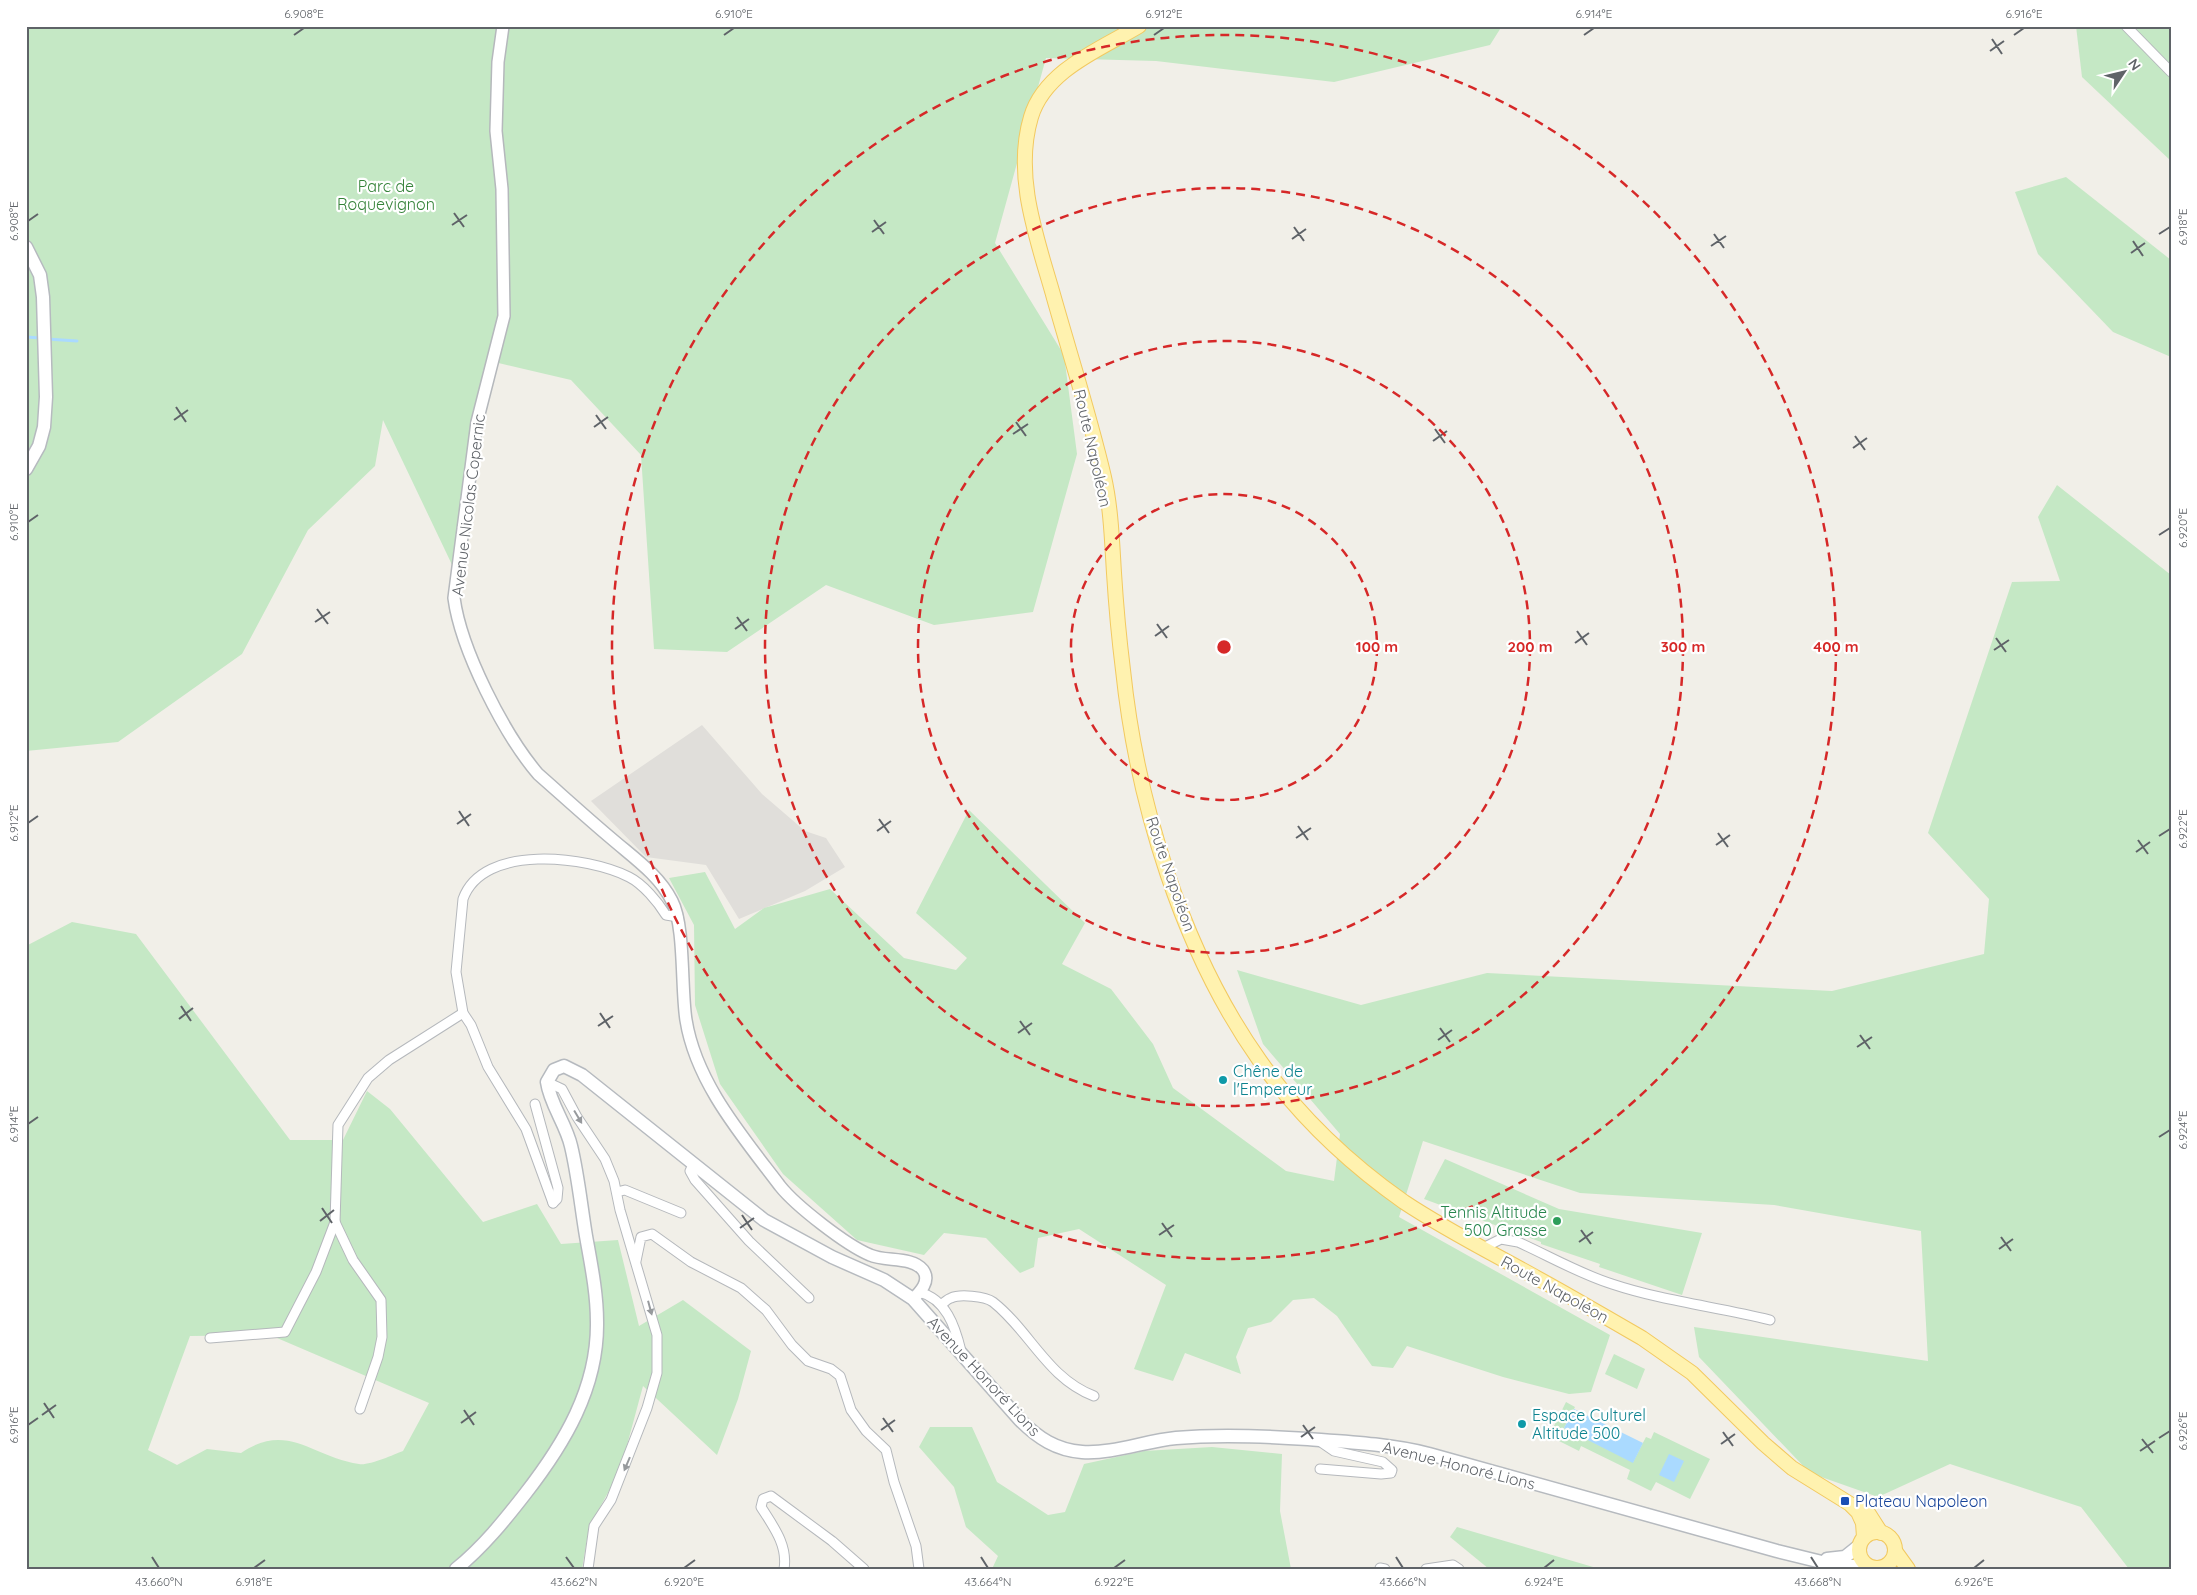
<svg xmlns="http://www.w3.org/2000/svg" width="2197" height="1595" font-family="Quicksand,sans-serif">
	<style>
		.industrial { fill: #e0deda }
		.green { fill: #c5e8c5; fill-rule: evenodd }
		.water { fill: #aadaff }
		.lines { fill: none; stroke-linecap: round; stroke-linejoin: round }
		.stream { stroke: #aadaff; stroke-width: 3 }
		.minor-casing { stroke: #b5b8bc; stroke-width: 11 }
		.tertiary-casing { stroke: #b5b8bc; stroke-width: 14 }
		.secondary-casing { stroke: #b6babf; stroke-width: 15 }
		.primary-casing { stroke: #f2c960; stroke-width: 16 }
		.minor { stroke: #fff; stroke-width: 9 }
		.tertiary { stroke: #fff; stroke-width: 11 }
		.secondary { stroke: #fff; stroke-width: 12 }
		.primary { stroke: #fff2af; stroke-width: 14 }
		.oneway { fill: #979a9d }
		.ticks { fill: none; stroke: #5f6368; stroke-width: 2 }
		.ring { fill: none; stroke: #d62828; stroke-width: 2.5; stroke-dasharray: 9 6 }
		.culture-dot { fill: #0f9aa8; stroke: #fff; stroke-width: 2 }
		.leisure-dot { fill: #2e9e5b; stroke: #fff; stroke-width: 2 }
		.transit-dot { fill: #1a4fb4; stroke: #fff; stroke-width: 2 }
		.labels { text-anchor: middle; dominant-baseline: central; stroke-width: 4.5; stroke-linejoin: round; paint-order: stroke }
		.park-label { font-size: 16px; fill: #348238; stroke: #fff }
		.street-label { font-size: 16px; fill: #5f6368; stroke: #fff }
		.culture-label { font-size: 16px; fill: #0d838f; stroke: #fff; text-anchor: start }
		.leisure-label { font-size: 16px; fill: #27864d; stroke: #fff; text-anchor: end }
		.transit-label { font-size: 16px; fill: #164399; stroke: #fff; text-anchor: start }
		.centre { fill: #d62828; stroke: #fff; stroke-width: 2.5 }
		.ring-label { font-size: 15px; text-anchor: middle; font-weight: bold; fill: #d62828; stroke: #fff; stroke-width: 4.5; stroke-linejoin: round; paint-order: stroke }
		.neatline { fill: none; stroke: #5f6368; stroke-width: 2 }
		.ticks-label { font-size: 12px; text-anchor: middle; fill: #5f6368 }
	</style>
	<rect width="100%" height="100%" fill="#f1efe8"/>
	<polygon class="industrial" points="702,725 762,794 805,831 826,838 845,867 805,891 739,919 706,865 646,857 591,801"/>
	<g class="green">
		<polygon points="26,26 1502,26 1490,45 1334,82 1156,61 1046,58 995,243 1064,355 1077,454 1033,612 934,625 826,585 727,652 654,649 641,455 571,380 490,361 455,571 383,420 375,466 308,530 242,654 118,742 26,751"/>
		<polygon points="2076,26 2171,26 2171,161 2082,77"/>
		<polygon points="2066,177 2171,260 2171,357 2113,332 2038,254 2015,192"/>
		<polygon points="2057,485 2171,575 2171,1569 2129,1569 2081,1507 1950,1464 1878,1497 1810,1473 1699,1357 1694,1327 1928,1361 1921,1231 1774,1205 1580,1193 1423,1141 1399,1217 1610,1335 1591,1392 1569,1394 1503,1377 1407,1346 1393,1368 1372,1366 1337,1316 1314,1298 1293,1300 1271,1322 1248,1328 1236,1357 1241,1374 1185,1353 1173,1381 1134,1369 1166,1285 1079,1229 1038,1238 1034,1267 1020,1273 986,1238 944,1233 924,1255 857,1240 783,1174 720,1084 695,1005 694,925 669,878 705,872 735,929 764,908 830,889 904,958 956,970 967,958 916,913 969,810 1085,923 1062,964 1111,989 1153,1044 1173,1088 1286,1171 1334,1181 1340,1134 1263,1044 1237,970 1361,1005 1487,973 1832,991 1984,954 1989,899 1928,833 2012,582 2060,581 2038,517"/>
		<path d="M72 922 136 934 290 1140H343L367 1091 390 1109 483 1222 537 1204 561 1244 618 1240 639 1326 683 1300 751 1351 738 1399 717 1455 643 1386 620 1471 589 1527 582 1569H26V946ZM270 1335 429 1403 403 1451C393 1455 368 1466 359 1464 312 1457 288 1421 241 1453L207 1449 177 1465 148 1450 190 1336Z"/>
		<polygon points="1445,1159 1559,1209 1702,1233 1682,1295 1599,1267 1600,1264 1541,1244 1541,1242 1424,1199"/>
		<polygon points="1614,1354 1645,1369 1637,1389 1605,1374"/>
		<polygon points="1566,1402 1575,1407 1564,1428 1633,1462 1646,1437 1651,1439 1654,1432 1710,1459 1690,1499 1656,1482 1651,1491 1627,1479 1630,1470 1581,1446 1579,1451 1549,1436"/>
		<polygon points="930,1427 972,1427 997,1482 1048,1515 1065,1512 1084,1464 1144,1451 1212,1447 1282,1454 1280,1511 1291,1569 992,1569 998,1556 966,1527 954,1487 919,1447"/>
		<polygon points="1457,1527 1600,1569 1489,1569 1450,1537"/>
	</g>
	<g class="water">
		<polygon points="1574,1409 1643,1443 1633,1463 1564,1428"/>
		<polygon points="1669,1454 1684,1461 1674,1482 1659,1475"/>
	</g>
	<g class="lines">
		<g class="stream">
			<polyline points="26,337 41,338"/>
			<polyline points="47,339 77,341"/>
		</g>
		<g class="minor-casing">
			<g id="minor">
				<polyline points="2126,26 2171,72"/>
				<polyline points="547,1082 562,1089 577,1117 605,1159 614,1181 620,1210 657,1335 657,1373 647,1408 611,1500 594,1526 588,1569"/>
				<polyline points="535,1104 558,1188 557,1199 553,1203"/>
				<polyline points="693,1165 690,1171 695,1180 749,1241 809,1298"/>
				<polyline points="617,1192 625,1190 681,1213"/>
				<path d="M553 1203 526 1129 488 1067 471 1025 463 1013 456 972 463 899C483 843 587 856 629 877 643 884 658 902 666 915L678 917"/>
				<polyline points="335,1222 353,1260 381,1300 382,1337 378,1357 360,1409"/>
				<path d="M1483 1248 1501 1239 1518 1242C1549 1256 1580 1274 1612 1284 1663 1301 1718 1307 1770 1320"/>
				<polyline points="636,1261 641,1237 652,1234 691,1262 741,1288 766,1310 792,1345 808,1361 831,1369 840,1376 851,1410 866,1431 886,1450 894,1482 916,1546 919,1569"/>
				<path d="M919 1292C946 1299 955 1326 961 1351"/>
				<path d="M941 1305C944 1303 947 1299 951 1298 959 1294 985 1296 993 1302 1030 1331 1047 1378 1094 1396"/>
				<polyline points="210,1338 285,1332 316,1272 335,1222 338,1125 368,1078 389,1060 463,1013"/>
				<polyline points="1318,1440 1334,1451 1383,1462 1392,1470 1391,1473 1381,1474 1320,1469"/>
				<polyline points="1380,1568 1385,1569"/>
				<path d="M784 1569C788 1545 773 1526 761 1507L763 1499 771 1496 832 1541 864 1569"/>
				<polyline points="1426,1569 1453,1565 1459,1569"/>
			</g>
		</g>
		<g class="tertiary-casing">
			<path id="tertiary" d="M503 26 498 62 496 131 502 189 504 316 477 422 454 598C461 650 504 734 538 774 563 796 587 818 612 839 634 858 659 875 672 901 685 926 681 989 686 1020 696 1083 743 1137 780 1186 796 1206 846 1245 870 1255 885 1262 912 1256 923 1270 931 1281 920 1292 913 1299"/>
		</g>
		<g class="secondary-casing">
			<g id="secondary">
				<polyline points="26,247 40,275 43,297 46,397 44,427 39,446 26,469"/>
				<polyline points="1827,1559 1845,1557 1860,1545"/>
				<path d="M456 1569C483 1547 504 1521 525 1494 564 1444 598 1388 597 1322 597 1293 591 1264 586 1236 581 1206 578 1175 571 1146 566 1124 550 1104 547 1082L554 1070 564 1066 582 1075 764 1220 832 1257 884 1280 913 1299 1020 1420C1038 1438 1056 1450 1082 1452 1113 1454 1145 1441 1176 1438 1220 1434 1264 1436 1308 1439 1349 1442 1389 1444 1429 1454L1777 1551 1838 1566H1868"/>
			</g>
		</g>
		<g class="primary-casing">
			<g id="primary">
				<path d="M1139 26C1101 49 1045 70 1031 117 1013 177 1038 241 1054 298 1071 358 1090 417 1104 477 1111 508 1112 541 1114 573 1116 605 1119 638 1123 670 1137 803 1182 951 1260 1061 1299 1116 1350 1164 1404 1202 1446 1230 1492 1253 1537 1278 1572 1297 1607 1318 1642 1338L1692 1373 1763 1443 1792 1468 1850 1504 1858 1512 1863 1523 1864 1537"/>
				<polyline points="1859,1503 1865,1508 1881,1533"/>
				<circle cx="1877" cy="1550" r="18"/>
				<polyline points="1895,1551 1908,1569"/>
			</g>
		</g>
		<use href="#minor" class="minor"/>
		<use href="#tertiary" class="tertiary"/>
		<use href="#secondary" class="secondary"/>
		<use href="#primary" class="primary"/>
	</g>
	<defs><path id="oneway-solid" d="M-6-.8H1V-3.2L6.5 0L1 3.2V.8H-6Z" transform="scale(1.25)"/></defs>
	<g class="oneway">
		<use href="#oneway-solid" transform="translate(578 1117) rotate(59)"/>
		<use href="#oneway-solid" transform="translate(650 1308) rotate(75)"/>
		<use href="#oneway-solid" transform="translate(627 1464) rotate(113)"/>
	</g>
	<path class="ticks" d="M294 35 304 28M724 35 734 28M1154 35 1164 28M1584 35 1594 28M2014 35 2024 28M1992 39 2002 54M1990 51 2004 41M454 213 464 227M874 220 884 234M28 221 38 214M452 225 467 215M1294 227 1304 241M872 232 886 222M1714 234 1724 248M2159 234 2170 227M1292 239 1306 229M2133 241 2143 256M1711 246 1726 236M2131 253 2145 243M176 407 186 422M596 415 606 429M174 420 188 410M1016 422 1026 436M594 427 608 417M1435 429 1445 443M1013 434 1028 424M1855 436 1865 450M1433 441 1447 431M1853 448 1867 438M28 522 38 515M2159 535 2170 528M317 609 328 624M737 617 747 631M315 622 330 612M1157 624 1167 638M735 629 749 619M1577 631 1587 645M1155 636 1169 626M1996 638 2006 652M1575 643 1589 633M1994 650 2009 640M459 811 469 826M879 819 889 833M28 823 38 816M457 824 471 814M1298 826 1308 840M877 831 891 821M1718 833 1728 847M2159 836 2170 829M1296 838 1311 828M2138 840 2148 854M1716 845 1730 835M2136 852 2150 842M181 1006 191 1021M600 1013 610 1028M179 1019 193 1008M1020 1021 1030 1035M598 1026 613 1016M1440 1028 1450 1042M1018 1033 1032 1023M1860 1035 1870 1049M1438 1040 1452 1030M1857 1047 1872 1037M28 1124 38 1117M2159 1137 2170 1130M322 1208 332 1223M742 1215 752 1230M320 1221 334 1210M1162 1223 1172 1237M740 1228 754 1218M1581 1230 1591 1244M1159 1235 1174 1225M2001 1237 2011 1251M1579 1242 1593 1232M1999 1249 2013 1239M44 1403 54 1418M464 1410 474 1425M42 1415 56 1405M883 1418 893 1432M461 1423 476 1412M28 1425 38 1418M1303 1425 1313 1439M881 1430 895 1420M1723 1432 1733 1446M1301 1437 1315 1427M2159 1438 2170 1431M2142 1439 2153 1453M1721 1444 1735 1434M2140 1451 2155 1441M152 1557 159 1568M566 1557 574 1568M981 1557 988 1568M1396 1557 1403 1568M1811 1557 1818 1568M254 1568 265 1560M684 1568 695 1560M1114 1568 1125 1560M1544 1568 1554 1560M1974 1568 1984 1560"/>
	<g class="ring">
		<circle cx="1224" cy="647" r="153"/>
		<circle cx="1224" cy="647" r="306"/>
		<circle cx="1224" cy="647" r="459"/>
		<circle cx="1224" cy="647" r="612"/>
	</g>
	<g class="culture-dot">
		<circle cx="1223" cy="1080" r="5"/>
		<circle cx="1522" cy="1424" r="5"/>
	</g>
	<circle class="leisure-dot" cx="1557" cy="1221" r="5"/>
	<rect class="transit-dot" x="1840" y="1496" width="10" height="10" rx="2.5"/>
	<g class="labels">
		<g class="park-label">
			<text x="386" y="186">Parc de<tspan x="386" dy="18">Roquevignon</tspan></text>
		</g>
		<g class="street-label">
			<text transform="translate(1093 448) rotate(77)">Route Napoléon</text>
			<text transform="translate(468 505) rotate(-83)">Avenue Nicolas Copernic</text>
			<text transform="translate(1171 874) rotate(71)">Route Napoléon</text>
			<text transform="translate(1555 1289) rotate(29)">Route Napoléon</text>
			<text transform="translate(984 1376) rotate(47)">Avenue Honoré Lions</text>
			<text transform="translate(1459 1465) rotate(14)">Avenue Honoré Lions</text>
		</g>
		<g class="culture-label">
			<text x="1233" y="1071">Chêne de<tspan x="1233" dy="18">l'Empereur</tspan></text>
			<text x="1532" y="1415">Espace Culturel<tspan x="1532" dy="18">Altitude 500</tspan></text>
		</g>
		<g class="leisure-label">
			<text x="1547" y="1212">Tennis Altitude<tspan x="1547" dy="18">500 Grasse</tspan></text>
		</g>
		<g class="transit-label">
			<text x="1855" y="1501">Plateau Napoleon</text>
		</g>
	</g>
	<circle cx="1224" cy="647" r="8" class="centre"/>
	<g class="ring-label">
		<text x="1377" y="652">100 m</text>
		<text x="1530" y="652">200 m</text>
		<text x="1683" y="652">300 m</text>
		<text x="1836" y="652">400 m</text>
	</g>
	<rect width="2197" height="1595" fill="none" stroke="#ffffff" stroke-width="55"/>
	<g transform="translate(2124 72) rotate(55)" stroke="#ffffff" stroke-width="4" paint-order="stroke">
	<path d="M0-4L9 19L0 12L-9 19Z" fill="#5f6368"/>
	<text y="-8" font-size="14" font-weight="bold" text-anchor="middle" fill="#5f6368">N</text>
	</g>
	<rect x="28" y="28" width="2142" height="1540" class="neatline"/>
	<g class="ticks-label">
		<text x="304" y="18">6.908°E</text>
		<text x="734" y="18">6.910°E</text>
		<text x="1164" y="18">6.912°E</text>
		<text x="1594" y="18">6.914°E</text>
		<text x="2024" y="18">6.916°E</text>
		<text transform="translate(14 221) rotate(-90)" y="4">6.908°E</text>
		<text transform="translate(2183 227) rotate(-90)" y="4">6.918°E</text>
		<text transform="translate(14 522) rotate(-90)" y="4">6.910°E</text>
		<text transform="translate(2183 528) rotate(-90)" y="4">6.920°E</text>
		<text transform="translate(14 823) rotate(-90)" y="4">6.912°E</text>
		<text transform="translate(2183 829) rotate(-90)" y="4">6.922°E</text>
		<text transform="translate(14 1124) rotate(-90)" y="4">6.914°E</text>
		<text transform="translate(2183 1130) rotate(-90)" y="4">6.924°E</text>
		<text transform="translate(14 1425) rotate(-90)" y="4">6.916°E</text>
		<text transform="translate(2183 1431) rotate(-90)" y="4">6.926°E</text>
		<text x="159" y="1586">43.660°N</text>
		<text x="254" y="1586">6.918°E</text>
		<text x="574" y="1586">43.662°N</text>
		<text x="684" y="1586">6.920°E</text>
		<text x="988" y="1586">43.664°N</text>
		<text x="1114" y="1586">6.922°E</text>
		<text x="1403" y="1586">43.666°N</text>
		<text x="1544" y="1586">6.924°E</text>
		<text x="1818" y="1586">43.668°N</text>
		<text x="1974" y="1586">6.926°E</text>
	</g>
</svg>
